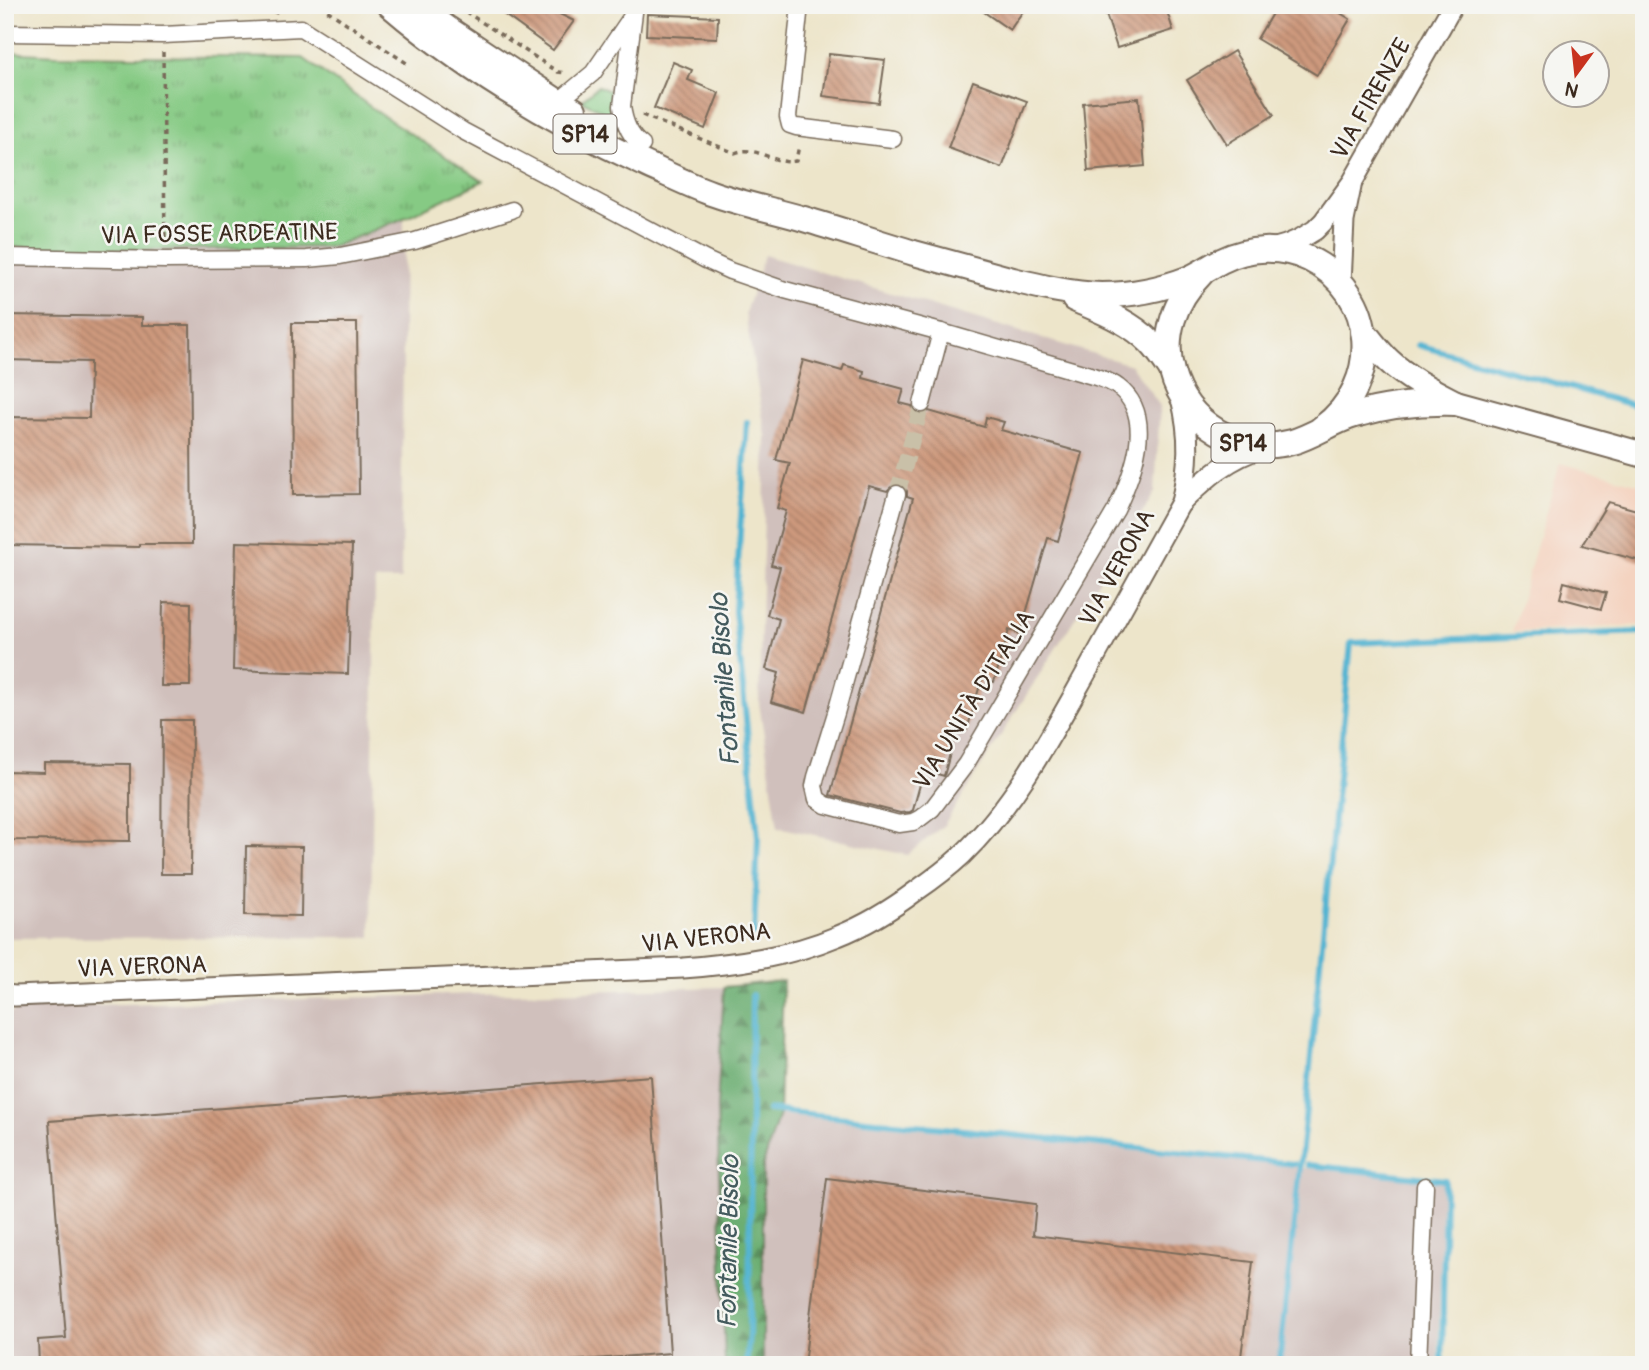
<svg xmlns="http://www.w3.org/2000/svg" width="1649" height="1370" font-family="Pangolin,sans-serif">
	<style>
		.built { fill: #f4d3c0 }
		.industrial { fill: #d0c0bc }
		.grass { fill: url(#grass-tufts); stroke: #607a51; stroke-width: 2 }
		.forest { fill: url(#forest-firs); stroke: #546c48; stroke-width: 2 }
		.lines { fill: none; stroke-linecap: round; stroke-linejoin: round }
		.stream { stroke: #52b4d1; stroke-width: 6 }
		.building { fill: url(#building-back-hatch) }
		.minor-tunnel { stroke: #c9c0a8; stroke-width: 16; stroke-dasharray: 16 8; stroke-linecap: butt }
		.minor-casing { stroke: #796b5a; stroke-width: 19 }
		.tertiary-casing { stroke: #796b5a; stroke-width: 23 }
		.primary-casing { stroke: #796b5a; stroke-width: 28 }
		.path { stroke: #796b5a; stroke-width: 3.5; stroke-dasharray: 5 5; stroke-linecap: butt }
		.minor { stroke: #fff; stroke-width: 16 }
		.tertiary { stroke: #fff; stroke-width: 19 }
		.primary { stroke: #fff; stroke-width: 24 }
		.labels { text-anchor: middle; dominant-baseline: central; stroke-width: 5; stroke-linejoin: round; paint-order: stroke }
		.shield { fill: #f6f6f2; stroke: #73675e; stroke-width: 2 }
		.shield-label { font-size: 23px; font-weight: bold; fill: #3b2a1e }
		.street-label { font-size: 24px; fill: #3b2a1e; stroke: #f6f6f2 }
		.water-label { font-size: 26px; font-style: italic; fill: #435a5d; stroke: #f6f6f2 }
	</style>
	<defs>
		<pattern id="grass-tufts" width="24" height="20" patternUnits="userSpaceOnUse" patternTransform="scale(1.75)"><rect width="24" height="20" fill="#86ca84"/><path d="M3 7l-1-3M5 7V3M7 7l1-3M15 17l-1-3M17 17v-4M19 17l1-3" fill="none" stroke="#6fa46b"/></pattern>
		<pattern id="forest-firs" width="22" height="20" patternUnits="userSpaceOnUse" patternTransform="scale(1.75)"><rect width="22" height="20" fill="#6cae72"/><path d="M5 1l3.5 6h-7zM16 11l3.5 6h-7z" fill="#5a8e5d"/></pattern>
		<pattern id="building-back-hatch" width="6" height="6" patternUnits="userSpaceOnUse" patternTransform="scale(1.75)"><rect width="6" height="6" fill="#cd997d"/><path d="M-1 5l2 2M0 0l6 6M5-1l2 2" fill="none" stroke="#a87d66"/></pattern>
	</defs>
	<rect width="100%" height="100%" fill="#f6f6f2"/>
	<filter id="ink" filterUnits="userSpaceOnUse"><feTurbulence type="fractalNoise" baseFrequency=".0143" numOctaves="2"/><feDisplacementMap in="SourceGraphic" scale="14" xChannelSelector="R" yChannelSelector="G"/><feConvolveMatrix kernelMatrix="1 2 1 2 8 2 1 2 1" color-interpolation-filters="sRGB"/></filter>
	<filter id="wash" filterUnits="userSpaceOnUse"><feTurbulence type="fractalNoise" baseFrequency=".00686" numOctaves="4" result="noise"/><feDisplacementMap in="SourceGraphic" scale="28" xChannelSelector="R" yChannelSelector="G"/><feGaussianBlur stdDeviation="1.57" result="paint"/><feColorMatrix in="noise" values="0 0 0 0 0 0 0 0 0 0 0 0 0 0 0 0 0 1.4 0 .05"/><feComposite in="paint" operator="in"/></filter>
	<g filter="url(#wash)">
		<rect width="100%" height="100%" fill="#ede5ca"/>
		<polygon class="built" points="1560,463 1644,485 1644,625 1512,632"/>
		<g class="industrial">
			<polygon points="404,218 401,580 375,580 371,937 5,938 5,247 143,250 332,247"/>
			<polygon points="764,255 1131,365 1160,406 1155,492 944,825 907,855 778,827 759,703 766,436 745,313"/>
			<polygon points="724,987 717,1108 1442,1182 1438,1365 5,1365 5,1016 21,1007"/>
		</g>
		<g class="grass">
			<polygon points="5,52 56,55 303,58 379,113 483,181 404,218 332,247 143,250 5,247"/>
			<polygon points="598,86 614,93 612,116 582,101 583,99"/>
		</g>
		<polygon class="forest" points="783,981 779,1114 763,1165 763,1365 725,1365 717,1108 724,987"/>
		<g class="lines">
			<g class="stream">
				<polyline points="1418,345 1644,408"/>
				<polyline points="747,422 735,611 758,837 754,936"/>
				<polyline points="768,1110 1294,1164"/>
				<polyline points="1308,1165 1445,1180 1442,1365"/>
				<polyline points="746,1365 749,1335 752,995"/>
				<polyline points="1279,1365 1305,1119 1351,643 1644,632"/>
			</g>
		</g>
		<g id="blocks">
			<g class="building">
				<polygon points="491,5 541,5 574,21 553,50"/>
				<polygon points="974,5 1027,5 1010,30"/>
				<polygon points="1103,5 1165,5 1173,30 1117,48"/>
				<polygon points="1277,5 1327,5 1350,19 1317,75 1257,39"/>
				<polygon points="647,14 718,17 717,38 646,35"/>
				<polygon points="1234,51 1274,115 1227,144 1187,80"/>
				<polygon points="829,54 885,60 879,103 823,96"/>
				<polygon points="673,62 692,70 688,80 719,93 705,129 654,108"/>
				<polygon points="973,81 1027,101 1002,168 948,148"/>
				<polygon points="1139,98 1145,166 1088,171 1083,103"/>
				<polygon points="5,315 142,317 142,325 190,325 192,544 139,544 139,547 5,545 5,417 89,418 90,362 5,360"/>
				<polygon points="292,323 357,323 359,494 293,495"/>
				<polygon points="803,360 842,371 844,365 864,371 863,378 904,389 900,403 912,406 914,411 919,414 924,414 929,411 984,427 986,417 1004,422 1001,430 1083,453 1058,541 1048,538 1020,634 1009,630 994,682 982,678 967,730 957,727 944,776 924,770 913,810 910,812 900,813 830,795 913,498 907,496 907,491 904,486 899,484 894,484 887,491 869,486 806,712 771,702 779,673 766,669 779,619 767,615 780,567 771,565 786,511 777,508 790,463 776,460"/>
				<polygon points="1608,502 1644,512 1644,562 1582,545"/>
				<polygon points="236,542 352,545 348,674 233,670"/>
				<polygon points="1564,582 1606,593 1601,609 1560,598"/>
				<polygon points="163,602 191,603 190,686 161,686"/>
				<polygon points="162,720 192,720 191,874 161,874"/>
				<polygon points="44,763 130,764 130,841 5,840 5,771 44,772"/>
				<polygon points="246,846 302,847 301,916 245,915"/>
				<polygon points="651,1076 670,1353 520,1365 39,1365 38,1340 66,1338 49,1121"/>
				<polygon points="827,1178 1036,1204 1033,1235 1253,1262 1240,1365 804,1365"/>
			</g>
		</g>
	</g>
	<g filter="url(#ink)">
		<use href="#blocks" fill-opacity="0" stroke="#796b5a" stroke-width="2"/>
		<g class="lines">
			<polyline class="minor-tunnel" points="897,494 922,404"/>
			<g class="minor-casing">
				<g id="minor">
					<path d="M635 5 622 106C624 122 629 136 642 145"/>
					<polyline points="800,5 788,117 790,125 796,127 893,139"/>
					<path d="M5 33 163 35 301 28 463 131 706 260 730 271 785 290 941 332 1093 376C1102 379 1111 381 1118 387 1157 416 1132 476 1116 510L966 764 932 809 919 819 913 822 899 824 826 805 817 799 814 786 816 777 836 713 897 494"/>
					<polyline points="558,102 593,73 632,16"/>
					<polyline points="5,257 165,260 307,259 340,256 415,241 512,210"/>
					<polyline points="922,404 941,332"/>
					<polyline points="1418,1365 1425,1186"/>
				</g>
			</g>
			<g class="tertiary-casing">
				<g id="tertiary">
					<polyline points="1272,249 1286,245 1300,239 1315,230 1323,222 1353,181 1453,5"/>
					<polyline points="1341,283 1344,221 1351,187"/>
					<path d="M1181 503C1189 465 1191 437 1181 398"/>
					<path d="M5 995 15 996 683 968C736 964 788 957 838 936 866 925 892 909 916 891 932 880 948 868 962 855 1017 802 1053 732 1090 666 1120 612 1150 558 1180 504 1206 478 1229 457 1265 447"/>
				</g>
			</g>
			<g class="primary-casing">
				<g id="primary">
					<path d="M390 5C466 70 553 122 645 164 667 174 689 185 711 193 742 204 773 210 804 219 841 230 877 242 914 253 946 262 979 271 1013 280 1042 287 1071 294 1101 295 1132 295 1162 289 1190 278 1201 273 1211 266 1221 261 1248 247 1281 246 1309 259 1378 292 1383 384 1322 428"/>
					<polyline points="415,5 448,29 558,102 574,110"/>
					<path d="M1201 274C1175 300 1162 335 1172 372 1185 423 1240 456 1292 442 1314 436 1333 421 1355 415 1389 405 1421 402 1456 403"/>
					<path d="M1074 299C1101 311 1129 321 1150 342 1158 350 1164 359 1170 368"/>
					<path d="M1363 331C1371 341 1379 352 1389 361 1408 379 1433 391 1456 403L1644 455"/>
				</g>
			</g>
			<g class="path">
				<polyline points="319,5 408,64"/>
				<polyline points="457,6 558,72 566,73"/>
				<polyline points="275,14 279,5"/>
				<polyline points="163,52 165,244"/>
				<path d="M642 115 735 153C756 144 775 166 796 161L799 145"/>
			</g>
			<use href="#minor" class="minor"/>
			<use href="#tertiary" class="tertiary"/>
			<use href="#primary" class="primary"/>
		</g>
	</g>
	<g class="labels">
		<g class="shield">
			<rect x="553.5" y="114.5" width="63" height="39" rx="5"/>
			<rect x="1211.5" y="423.5" width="63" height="39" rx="5"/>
		</g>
		<g class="shield-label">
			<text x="585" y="134">SP14</text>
			<text x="1243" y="443">SP14</text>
		</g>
		<g class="street-label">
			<text transform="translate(1371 99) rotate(-60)">VIA FIRENZE</text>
			<text transform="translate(219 234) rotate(-1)">VIA FOSSE ARDEATINE</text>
			<text transform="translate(1117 568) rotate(-61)">VIA VERONA</text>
			<text transform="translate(974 700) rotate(-58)">VIA UNITÀ D'ITALIA</text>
			<text transform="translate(706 938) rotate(-6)">VIA VERONA</text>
			<text transform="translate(142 967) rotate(-2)">VIA VERONA</text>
		</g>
		<g class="water-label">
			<text transform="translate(725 680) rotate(-94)">Fontanile Bisolo</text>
			<text transform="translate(729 1242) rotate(-89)">Fontanile Bisolo</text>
		</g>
	</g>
	<rect width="1649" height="1370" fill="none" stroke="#f6f6f2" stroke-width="28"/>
	<g transform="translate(1576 74) rotate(195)"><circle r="33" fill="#f6f6f2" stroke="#aba49d" stroke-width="2"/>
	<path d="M0-5L12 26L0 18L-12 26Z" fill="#c8321e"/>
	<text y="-10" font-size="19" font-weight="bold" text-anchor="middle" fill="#3b2a1e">N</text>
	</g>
</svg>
